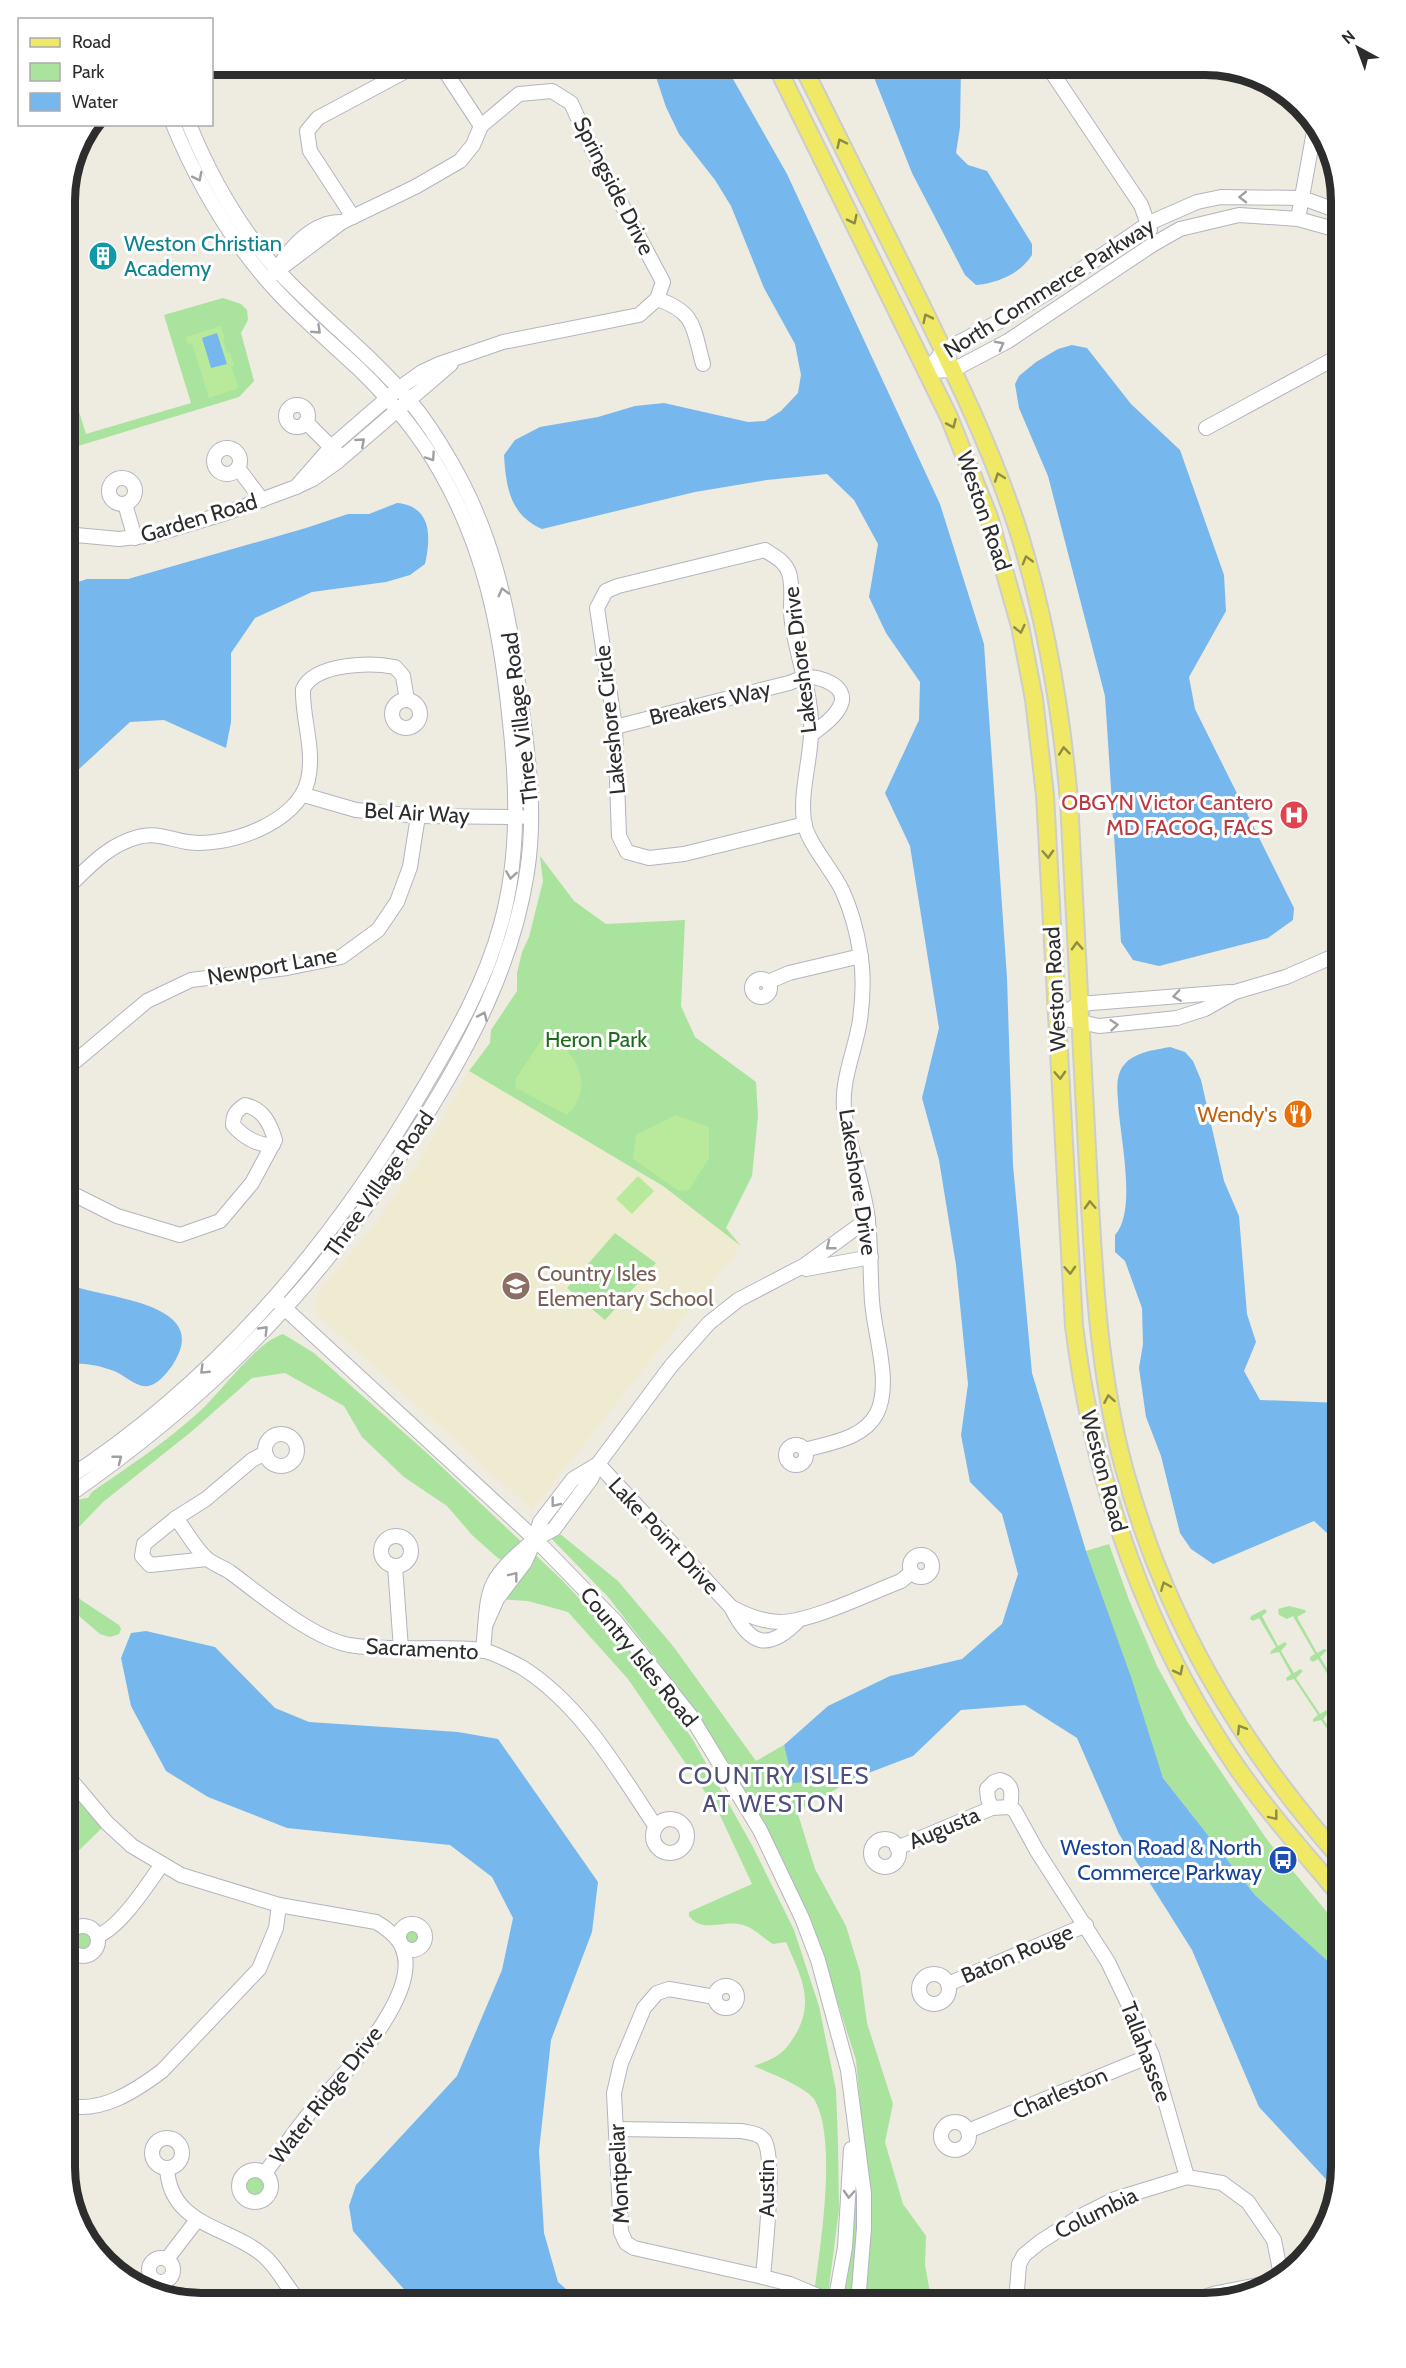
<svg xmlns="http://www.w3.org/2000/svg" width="1406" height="2368" font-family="Cabin,sans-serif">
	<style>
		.education { fill: #efebd1 }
		.green { fill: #a9e39e }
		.pitch { fill: #b9ea9b }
		.water { fill: #76b7ed }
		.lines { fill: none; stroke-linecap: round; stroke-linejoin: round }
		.minor-casing { stroke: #b4b4c0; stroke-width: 16 }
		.major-casing { stroke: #cdcdcd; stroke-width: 20 }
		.minor { stroke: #fff; stroke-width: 14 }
		.major { stroke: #efe965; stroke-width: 16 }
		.oneway { stroke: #8e8b49 }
		.oneway2 { stroke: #a0a0a0 }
		.labels { text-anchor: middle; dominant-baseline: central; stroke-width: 6; stroke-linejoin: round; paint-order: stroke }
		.street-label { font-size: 22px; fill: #2d2d2d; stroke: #fff }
		.culture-label { font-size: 22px; fill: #0d838f; stroke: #fff; text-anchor: start }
		.health-label { font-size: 22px; fill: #be3a42; stroke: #fff; text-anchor: end }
		.park-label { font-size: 22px; fill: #1e6b1c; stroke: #fff }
		.food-label { font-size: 22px; fill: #c56008; stroke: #fff; text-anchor: end }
		.education-label { font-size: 22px; fill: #785e54; stroke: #fff; text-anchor: start }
		.transit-label { font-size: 22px; fill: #164399; stroke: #fff; text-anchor: end }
		.neighbourhood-label { font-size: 24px; letter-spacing: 1.5px; fill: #4e4e7e; stroke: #fff }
		.rim { fill: none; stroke: #2d2d2d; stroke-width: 8 }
	</style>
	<rect width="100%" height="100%" fill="#eeebe0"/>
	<polygon class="education" points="469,1071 663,1186 741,1246 532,1510 317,1315 315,1296 371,1229 419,1162"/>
	<g class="green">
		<polygon points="223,298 241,304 247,310 248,320 241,333 254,381 239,397 65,450 65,391 72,389 86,434 191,403 164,315"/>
		<polygon points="540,856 574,901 606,924 685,920 681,1006 695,1037 756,1082 758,1116 752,1176 726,1228 741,1246 663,1186 469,1071 490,1043 491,1030 517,991 517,973 522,952 529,937 543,881"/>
		<polygon points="615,1233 656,1263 605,1320 567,1288"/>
		<path d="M283 1334 314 1353 428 1454 562 1580 640 1663 693 1740 753 1847 794 1930 819 2006 836 2090 838 2144 839 2209 827 2303H809L814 2294C820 2249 838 2138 814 2099 806 2087 768 2072 754 2066 777 2058 785 2053 797 2032 815 1998 799 1973 786 1942L773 1944C761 1937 753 1926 739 1924 721 1921 702 1933 689 1916V1912L752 1884 718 1811 628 1679 568 1612 528 1601 497 1599 508 1561 499 1559 473 1536 447 1506 404 1477 362 1437 344 1406 285 1373 252 1378 191 1432 103 1502 78 1528 74 1539V1567L71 1581 75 1593 81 1600 119 1625 121 1629 119 1634 110 1637 100 1634 80 1617 65 1598V1501L88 1498 92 1492C128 1467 166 1442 199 1412 223 1390 254 1344 283 1334Z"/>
		<polygon points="554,1529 618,1581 673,1646 756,1761 784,1745 793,1782 858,1777 797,1811 815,1869 846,1926 860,1972 867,2023 893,2104 885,2142 903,2204 926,2236 925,2265 932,2303 858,2303 836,2300 849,2196 864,2148 856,2060 811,1919 769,1832 729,1764 680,1690 609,1598 546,1533"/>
		<polygon points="1109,1544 1129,1600 1157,1666 1188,1723 1268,1841 1341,1929 1341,1973 1255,1895 1163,1778 1086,1551"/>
		<polygon points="1289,1606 1305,1610 1306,1612 1297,1617 1317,1653 1324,1649 1327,1650 1320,1657 1341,1691 1341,1699 1338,1701 1335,1699 1340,1694 1318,1659 1313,1662 1310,1660 1310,1657 1315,1654 1293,1616 1287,1619 1279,1615 1278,1609"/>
		<polygon points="1265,1609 1267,1612 1262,1616 1278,1646 1285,1642 1287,1644 1281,1651 1294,1673 1300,1669 1303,1671 1296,1678 1320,1714 1327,1710 1330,1711 1323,1719 1341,1744 1341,1748 1321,1720 1313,1722 1313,1719 1318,1715 1294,1679 1287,1681 1286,1678 1291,1674 1279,1652 1270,1654 1271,1651 1276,1647 1259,1618 1253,1621 1250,1619 1251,1616"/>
		<polygon points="65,1778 107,1823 65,1864"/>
		<circle cx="412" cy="1937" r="12"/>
		<circle cx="83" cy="1941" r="15"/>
		<circle cx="255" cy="2185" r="16"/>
	</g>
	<g class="pitch">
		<polygon points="221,326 225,339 223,340 227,353 230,353 234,365 231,367 239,388 209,398 192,343 188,344 186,337"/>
		<path d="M548 1030C573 1054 598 1083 567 1115L516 1088 515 1080Z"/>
		<polygon points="675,1115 709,1127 709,1158 689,1190 679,1191 633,1159 636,1135"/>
		<polygon points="638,1176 654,1191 632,1214 616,1199"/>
	</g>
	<g class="water">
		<path d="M652 65H725L787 174 940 504 984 644 1007 978 1013 1165 1032 1373 1086 1551 1131 1677 1163 1778 1255 1895 1341 1973V2168L1335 2189 1259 2107 1192 1950 1119 1834 1077 1738 1025 1705 961 1710 913 1756 858 1777 793 1783 784 1745 828 1706 890 1676 962 1659 1002 1624 1018 1574 1002 1514 970 1482 961 1435 968 1384 956 1265 939 1160 922 1098 939 1028 910 846 885 793 919 720 920 682 886 633 869 597 878 544 854 500 827 474 767 480 695 492 542 529C510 515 506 487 504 455L515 440 540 427 598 417 635 406 664 403 748 422 765 421 781 411 798 393 801 375 795 344 764 288 731 206 715 180 679 134 666 107Z"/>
		<path d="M869 65H961L960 127 956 153 968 165 987 171 1032 244V255C1020 274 997 283 976 285L965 275 912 173Z"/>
		<polygon points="217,333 227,364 211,368 202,338"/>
		<polygon points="1072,345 1087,348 1131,404 1180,450 1224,575 1226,611 1189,677 1195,709 1294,908 1293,920 1268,938 1159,966 1133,960 1121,942 1105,696 1048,476 1019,408 1015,384 1019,376 1036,362 1058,349"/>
		<path d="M397 503C432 506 431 537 425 564L410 575 386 582 312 592 255 618 231 653V722L226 748 164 720 130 722 65 782V590L72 584 87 579H128L306 528 348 514H369Z"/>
		<path d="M1170 1047 1185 1052 1193 1061 1201 1080 1224 1181 1239 1216 1247 1314 1256 1342 1244 1371 1260 1400 1341 1403V1546L1314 1521 1213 1564 1191 1549 1180 1533 1161 1456 1146 1417 1139 1368 1143 1344 1142 1308 1125 1261 1115 1252V1235C1138 1210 1119 1134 1118 1100 1117 1089 1116 1074 1124 1065 1134 1052 1155 1050 1170 1047Z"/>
		<path d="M65 1283C99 1299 217 1300 172 1366 166 1374 158 1384 148 1386 136 1388 125 1375 114 1371 99 1365 81 1362 65 1364Z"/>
		<polygon points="146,1631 215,1647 275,1708 309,1722 458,1732 498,1739 598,1882 592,1932 551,2040 539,2151 544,2233 558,2282 582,2303 416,2303 353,2231 349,2206 356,2185 457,2076 502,1970 513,1918 492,1877 450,1845 287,1828 208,1797 166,1771 131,1706 121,1658 131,1633"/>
	</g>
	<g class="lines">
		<g class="minor-casing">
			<g id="minor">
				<polyline points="441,65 481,126"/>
				<polyline points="1047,65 1141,205 1150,230"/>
				<polyline points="353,217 310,151 307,131 318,118 417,65"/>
				<polyline points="1298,219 1315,126"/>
				<path d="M273 274 342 222C314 221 290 247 277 270"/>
				<path d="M657 299C696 312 693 328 703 364"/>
				<polyline points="927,371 944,350 1000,321 1047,293 1149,223 1197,202 1221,197 1302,198 1341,212"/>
				<polyline points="927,371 953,370 1008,341 1152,245 1180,229 1239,215 1298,219 1334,229 1341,233"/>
				<circle cx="297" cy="416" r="11"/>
				<polyline points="306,422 336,452"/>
				<polyline points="1206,428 1341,355"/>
				<circle cx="227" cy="461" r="13"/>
				<polyline points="238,468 262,500"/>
				<circle cx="122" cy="491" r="13"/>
				<polyline points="296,487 331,447 398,389 422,372 439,364 503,342 639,315 657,299 663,282 592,149 571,103 552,91 519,94 481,126 473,145 460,161 415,187 342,222"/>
				<polyline points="125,504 135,538"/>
				<polyline points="65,534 119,539 153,535 226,513 296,487 313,479 337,462 451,364"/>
				<circle cx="406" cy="714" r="14"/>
				<path d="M615 727 789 683C794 681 801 678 806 677 820 676 848 686 841 704 836 717 822 726 812 734"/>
				<polyline points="304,795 356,810 418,816 521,817"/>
				<path d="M805 824 684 854 649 858 627 852 619 836 615 727 597 608 606 591 618 586 765 550C775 557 785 561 789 573 794 588 789 607 792 622 797 660 813 695 811 734 810 763 800 792 804 822 807 842 833 871 842 890 851 910 857 931 860 952 864 974 863 998 860 1020 855 1053 839 1083 845 1117 850 1149 862 1180 867 1213 871 1242 870 1272 872 1301 874 1334 892 1382 877 1413 864 1439 829 1443 805 1450"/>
				<path d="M65 890C87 869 107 845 138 837 156 832 169 839 187 842 227 848 298 823 308 780 315 749 302 719 303 689 315 663 371 662 395 667L403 676 407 700"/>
				<circle cx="761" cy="988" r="9"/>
				<polyline points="768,982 789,973 861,956"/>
				<polyline points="1056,1017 1099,1026 1177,1018 1205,1009 1235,992 1286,977 1341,953"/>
				<polyline points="1056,1017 1079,1004 1230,992"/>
				<polyline points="65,1070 147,1001 191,980 287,968 341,957 378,930 397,902 410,867 418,816"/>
				<path d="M65 1190 117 1216 180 1235 220 1221 252 1183 275 1140C270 1123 263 1109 245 1105 236 1111 233 1115 233 1125 242 1136 258 1146 273 1145"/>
				<polyline points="806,1269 871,1257"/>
				<polyline points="278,1302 535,1539 616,1622 690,1715 760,1830 802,1918 818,1960 848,2070 864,2194 864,2228 858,2303"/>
				<circle cx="281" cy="1450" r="16"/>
				<circle cx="796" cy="1455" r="10"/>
				<path d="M265 1453 252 1460 206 1499 176 1518C186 1531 195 1548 206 1558 213 1564 222 1567 230 1572 261 1595 312 1638 349 1645 393 1652 438 1645 481 1650 493 1652 512 1662 523 1668 582 1706 618 1770 656 1827"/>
				<polyline points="598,1464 573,1479 540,1522 535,1539 554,1529 591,1479 598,1464 671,1366 709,1323 738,1300 805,1265 868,1219"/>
				<path d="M598 1464 731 1607C746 1615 763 1622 780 1622 811 1622 870 1593 901 1581L912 1572"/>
				<path d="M65 1480C219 1380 334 1243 425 1086 456 1033 485 983 501 924 520 855 517 783 509 713 500 627 484 547 440 471 419 434 390 399 359 369 327 339 293 311 265 278 226 232 196 180 173 124"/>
				<path d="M65 1498C160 1432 249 1355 322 1265 359 1220 391 1171 422 1122 471 1044 513 964 527 872 537 808 527 746 518 682 508 605 491 530 451 462 439 441 425 419 409 400 370 354 321 317 279 272 240 229 211 178 189 124"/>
				<polyline points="176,1518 144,1544 142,1556 150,1565 207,1559"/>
				<circle cx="396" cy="1551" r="15"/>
				<circle cx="921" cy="1566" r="11"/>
				<polyline points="395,1566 401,1649"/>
				<path d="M731 1607C750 1646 768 1652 799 1620"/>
				<path d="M483 1651C489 1586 483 1583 535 1539L525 1562 497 1599 485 1626"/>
				<path d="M65 1773 107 1823 132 1846 181 1875 279 1905 376 1922C385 1927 398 1937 402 1947 424 1994 340 2078 312 2110 295 2130 281 2152 265 2173"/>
				<path d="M992 1808 988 1799 987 1789 994 1782 1000 1780C1014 1784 1012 1795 1010 1807"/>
				<circle cx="670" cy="1836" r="17"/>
				<circle cx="885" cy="1853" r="14"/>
				<polyline points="897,1848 992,1808 1010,1807 1015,1811 1037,1851 1108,1962 1131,2010 1152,2055 1187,2177"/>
				<circle cx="412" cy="1937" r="13"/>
				<circle cx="83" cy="1941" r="15"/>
				<path d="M97 1936C120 1928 148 1884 162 1864"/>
				<circle cx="934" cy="1989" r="15"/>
				<polyline points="948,1984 1086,1925"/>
				<circle cx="726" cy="1997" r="11"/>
				<polyline points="715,1997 669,1989 657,1993 644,2008 621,2063 614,2093 621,2232 626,2243 634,2248 763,2277 790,2284 823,2298 836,2300 859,2297 879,2298 902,2303"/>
				<path d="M65 2105C100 2114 134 2092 162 2071L259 1969 276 1928 279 1905"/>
				<circle cx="955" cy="2136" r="14"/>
				<path d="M617 2129 742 2131C749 2133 759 2133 764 2140 776 2158 765 2251 763 2277"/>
				<polyline points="968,2131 1152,2055"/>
				<circle cx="167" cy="2153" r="15"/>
				<path d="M167 2168C170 2227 230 2226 264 2256 279 2269 287 2289 301 2303"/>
				<circle cx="255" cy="2186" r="16"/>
				<circle cx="161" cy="2270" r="12"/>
				<polyline points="167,2259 197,2220"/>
				<polyline points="835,2303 845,2247 851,2149"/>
				<polyline points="1016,2303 1019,2264 1024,2255 1040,2242 1079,2217 1115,2199 1187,2177 1222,2183 1248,2202 1274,2240 1281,2275"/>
				<polyline points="1184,2303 1217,2293 1274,2282"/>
			</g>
		</g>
		<g class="major-casing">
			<g id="major">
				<path d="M776 65 949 417 989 517 1020 626 1034 699 1045 795 1074 1326C1094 1485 1147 1637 1238 1769 1270 1814 1306 1855 1341 1896"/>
				<path d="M802 65C839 139 876 214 913 288 952 368 992 448 1019 533 1046 620 1061 709 1069 800 1075 916 1081 1033 1087 1149 1093 1257 1096 1364 1124 1468 1165 1619 1239 1743 1341 1859"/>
			</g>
		</g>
		<use href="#minor" class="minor"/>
		<use href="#major" class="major"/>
	</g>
	<defs><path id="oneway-chevron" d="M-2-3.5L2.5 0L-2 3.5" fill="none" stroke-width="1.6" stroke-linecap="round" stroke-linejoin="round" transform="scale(1.5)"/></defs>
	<g class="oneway">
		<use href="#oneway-chevron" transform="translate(841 143) rotate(-116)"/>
		<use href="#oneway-chevron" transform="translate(853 220) rotate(64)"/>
		<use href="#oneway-chevron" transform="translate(927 318) rotate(-116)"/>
		<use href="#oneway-chevron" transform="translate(952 424) rotate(66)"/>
		<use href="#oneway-chevron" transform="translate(999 477) rotate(-110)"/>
		<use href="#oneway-chevron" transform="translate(1027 560) rotate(-106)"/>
		<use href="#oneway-chevron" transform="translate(1020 629) rotate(77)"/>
		<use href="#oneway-chevron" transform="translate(1064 751) rotate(-96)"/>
		<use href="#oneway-chevron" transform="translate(1048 854) rotate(87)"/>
		<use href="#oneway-chevron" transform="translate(1077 946) rotate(-93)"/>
		<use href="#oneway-chevron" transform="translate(1060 1075) rotate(87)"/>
		<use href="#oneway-chevron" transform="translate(1090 1205) rotate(-93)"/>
		<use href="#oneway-chevron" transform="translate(1070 1270) rotate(87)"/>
		<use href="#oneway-chevron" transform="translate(1109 1399) rotate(-100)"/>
		<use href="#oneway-chevron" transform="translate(1165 1586) rotate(-112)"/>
		<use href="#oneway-chevron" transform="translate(1179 1671) rotate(63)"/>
		<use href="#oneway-chevron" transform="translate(1241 1729) rotate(-122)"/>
		<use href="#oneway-chevron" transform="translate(1274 1816) rotate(52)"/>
	</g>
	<g class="oneway2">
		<use href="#oneway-chevron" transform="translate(198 177) rotate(63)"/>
		<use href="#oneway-chevron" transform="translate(1243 197) rotate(179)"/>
		<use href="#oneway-chevron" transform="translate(317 330) rotate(43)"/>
		<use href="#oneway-chevron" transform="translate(1000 345) rotate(-28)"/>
		<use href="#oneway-chevron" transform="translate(361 442) rotate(-41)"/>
		<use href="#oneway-chevron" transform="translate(431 457) rotate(56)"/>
		<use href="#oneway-chevron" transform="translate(503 592) rotate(-105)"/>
		<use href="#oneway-chevron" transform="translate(511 875) rotate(99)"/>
		<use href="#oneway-chevron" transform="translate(1177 996) rotate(172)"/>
		<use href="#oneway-chevron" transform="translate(483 1016) rotate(-66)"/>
		<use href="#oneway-chevron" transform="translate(1114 1025) rotate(-5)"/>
		<use href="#oneway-chevron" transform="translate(830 1246) rotate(142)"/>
		<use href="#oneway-chevron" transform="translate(264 1330) rotate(-46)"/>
		<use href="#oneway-chevron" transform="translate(204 1370) rotate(136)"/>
		<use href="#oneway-chevron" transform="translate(118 1459) rotate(-38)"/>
		<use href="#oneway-chevron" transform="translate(555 1503) rotate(128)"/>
		<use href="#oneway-chevron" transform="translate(514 1576) rotate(-52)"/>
		<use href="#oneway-chevron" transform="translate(849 2194) rotate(93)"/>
	</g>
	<defs>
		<g id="building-disc" transform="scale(1.5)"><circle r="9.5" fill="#0f9aa8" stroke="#fff"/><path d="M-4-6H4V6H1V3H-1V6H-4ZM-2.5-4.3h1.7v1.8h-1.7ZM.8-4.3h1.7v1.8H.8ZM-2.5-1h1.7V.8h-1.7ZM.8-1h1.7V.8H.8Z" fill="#fff"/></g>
		<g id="hospital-disc" transform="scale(1.5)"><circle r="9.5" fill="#e0444e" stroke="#fff"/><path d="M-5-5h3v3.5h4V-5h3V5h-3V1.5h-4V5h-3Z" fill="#fff"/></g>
		<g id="restaurant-disc" transform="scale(1.5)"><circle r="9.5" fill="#e8710a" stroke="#fff"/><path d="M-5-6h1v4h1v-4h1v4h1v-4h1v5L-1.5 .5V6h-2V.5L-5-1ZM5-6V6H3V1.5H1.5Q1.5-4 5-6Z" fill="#fff"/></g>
		<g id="school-disc" transform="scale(1.5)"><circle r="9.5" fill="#8d6e63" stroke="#fff"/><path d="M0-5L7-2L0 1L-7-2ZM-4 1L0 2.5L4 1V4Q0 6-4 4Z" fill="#fff"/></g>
		<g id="bus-disc" transform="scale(1.5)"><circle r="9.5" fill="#1a4fb4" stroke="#fff"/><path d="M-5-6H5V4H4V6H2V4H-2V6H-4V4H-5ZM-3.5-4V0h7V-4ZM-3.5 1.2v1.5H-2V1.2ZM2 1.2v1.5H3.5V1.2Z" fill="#fff"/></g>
	</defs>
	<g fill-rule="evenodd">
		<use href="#building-disc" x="103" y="256"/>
		<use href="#hospital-disc" x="1294" y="815"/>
		<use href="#restaurant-disc" x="1298" y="1114"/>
		<use href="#school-disc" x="516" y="1286"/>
		<use href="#bus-disc" x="1283" y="1860"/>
	</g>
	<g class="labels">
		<g class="street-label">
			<text transform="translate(614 186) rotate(63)">Springside Drive</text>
			<text transform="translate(1049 288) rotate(-32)">North Commerce Parkway</text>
			<text transform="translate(984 511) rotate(71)">Weston Road</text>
			<text transform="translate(199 518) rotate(-17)">Garden Road</text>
			<text transform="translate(800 660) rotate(-97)">Lakeshore Drive</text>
			<text transform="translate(710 703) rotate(-14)">Breakers Way</text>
			<text transform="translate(520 718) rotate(-97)">Three Village Road</text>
			<text transform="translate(610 720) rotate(-96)">Lakeshore Circle</text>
			<text transform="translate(417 813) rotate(3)">Bel Air Way</text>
			<text transform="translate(272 966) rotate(-10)">Newport Lane</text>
			<text transform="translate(1055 989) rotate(-93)">Weston Road</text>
			<text transform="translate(858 1182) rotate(81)">Lakeshore Drive</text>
			<text transform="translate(379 1184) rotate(-55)">Three Village Road</text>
			<text transform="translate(1104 1471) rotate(75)">Weston Road</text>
			<text transform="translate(664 1536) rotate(47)">Lake Point Drive</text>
			<text transform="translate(422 1649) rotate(3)">Sacramento</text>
			<text transform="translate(639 1657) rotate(51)">Country Isles Road</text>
			<text transform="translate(944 1828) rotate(-23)">Augusta</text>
			<text transform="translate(1017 1954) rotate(-23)">Baton Rouge</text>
			<text transform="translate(1146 2052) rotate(69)">Tallahassee</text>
			<text transform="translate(1060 2093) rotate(-23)">Charleston</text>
			<text transform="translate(326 2095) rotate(-52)">Water Ridge Drive</text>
			<text transform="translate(619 2174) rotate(-93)">Montpeliar</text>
			<text transform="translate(766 2188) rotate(-90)">Austin</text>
			<text transform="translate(1096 2213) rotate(-26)">Columbia</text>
		</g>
		<g class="culture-label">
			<text x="124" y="243">Weston Christian<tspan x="124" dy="25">Academy</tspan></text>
		</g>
		<g class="health-label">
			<text x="1273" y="802">OBGYN Victor Cantero<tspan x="1273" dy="25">MD FACOG, FACS</tspan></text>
		</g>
		<g class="park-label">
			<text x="596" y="1039">Heron Park</text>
		</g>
		<g class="food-label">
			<text x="1277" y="1114">Wendy's</text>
		</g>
		<g class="education-label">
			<text x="537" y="1273">Country Isles<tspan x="537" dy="25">Elementary School</tspan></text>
		</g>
		<g class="transit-label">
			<text x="1262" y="1847">Weston Road &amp; North<tspan x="1262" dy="25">Commerce Parkway</tspan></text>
		</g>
		<g class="neighbourhood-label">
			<text x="774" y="1775">COUNTRY ISLES<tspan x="774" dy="28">AT WESTON</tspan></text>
		</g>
	</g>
	<path d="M0 0H1406V2368H0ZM201 75H1205A126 126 0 0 1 1331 201V2167A126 126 0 0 1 1205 2293H201A126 126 0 0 1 75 2167V201A126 126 0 0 1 201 75Z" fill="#fff" fill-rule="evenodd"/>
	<path class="rim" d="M201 75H1205A126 126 0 0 1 1331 201V2167A126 126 0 0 1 1205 2293H201A126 126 0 0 1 75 2167V201A126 126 0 0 1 201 75Z"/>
	<rect x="18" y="18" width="195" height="108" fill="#ffffff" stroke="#ababab" stroke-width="1.5"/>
	<rect x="30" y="38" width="30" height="9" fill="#efe965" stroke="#ababab" stroke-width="1.5"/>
	<text x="72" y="48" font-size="18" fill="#2d2d2d">Road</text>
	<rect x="30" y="63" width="30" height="18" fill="#a9e39e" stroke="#ababab" stroke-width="1.5"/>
	<text x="72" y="78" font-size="18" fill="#2d2d2d">Park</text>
	<rect x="30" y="93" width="30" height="18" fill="#76b7ed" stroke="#ababab" stroke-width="1.5"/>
	<text x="72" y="108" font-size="18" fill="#2d2d2d">Water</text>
	<g transform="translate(1358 48) rotate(319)" stroke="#ffffff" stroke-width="4.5" paint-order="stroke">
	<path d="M0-4.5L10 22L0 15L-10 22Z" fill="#2d2d2d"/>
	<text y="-9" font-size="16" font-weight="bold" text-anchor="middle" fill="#2d2d2d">N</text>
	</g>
</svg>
